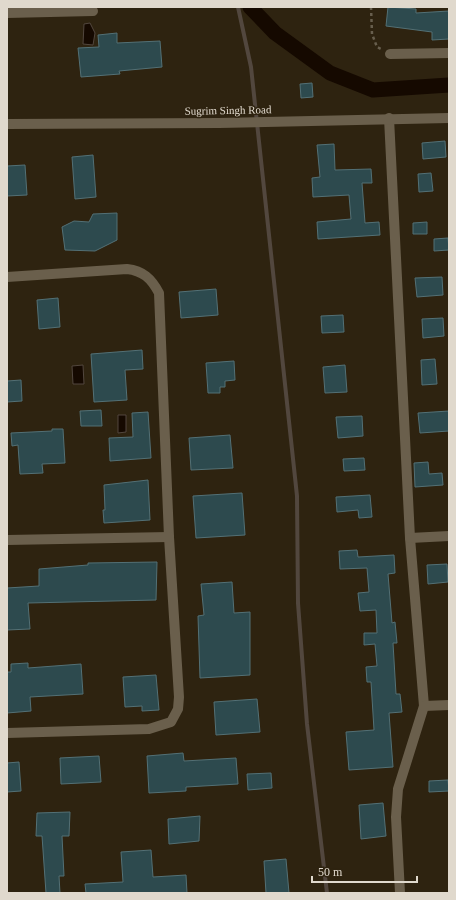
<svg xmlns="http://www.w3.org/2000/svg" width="456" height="900" font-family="Georgia,serif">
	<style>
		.water { fill: #150900; stroke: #52473e }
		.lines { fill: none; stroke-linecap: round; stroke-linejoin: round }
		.stream { stroke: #52473e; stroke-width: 4 }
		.canal { stroke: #150900; stroke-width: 15 }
		.building { fill: #2d4a4e; stroke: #537075 }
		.path { stroke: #685f4e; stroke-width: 2.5; stroke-dasharray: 3 3; stroke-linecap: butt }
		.minor { stroke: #6a5f4c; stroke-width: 10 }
		.labels { text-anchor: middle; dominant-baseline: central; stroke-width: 3; stroke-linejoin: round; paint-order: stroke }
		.street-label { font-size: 11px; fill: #e0d9cd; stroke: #2e2310 }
	</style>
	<rect width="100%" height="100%" fill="#2e2310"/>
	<g class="water">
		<polygon points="90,23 95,33 93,45 83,44 84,24"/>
		<polygon points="83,365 84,384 73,384 72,366"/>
		<polygon points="118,415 126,415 126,432 118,433"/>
	</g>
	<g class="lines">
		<polyline class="stream" points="238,7 251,67 297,496 298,603 307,724 327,893"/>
		<polyline class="canal" points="250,7 275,33 330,73 373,90 449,85"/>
	</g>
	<g class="building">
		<polygon points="388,7 416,9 416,13 449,11 449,39 432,40 432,32 386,26"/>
		<polygon points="117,33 117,43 160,41 162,67 119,71 120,74 81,77 78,48 99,47 98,35"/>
		<polygon points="312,83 313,97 301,98 300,84"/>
		<polygon points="445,141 446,157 423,159 422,143"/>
		<polygon points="334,144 335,170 371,169 372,183 362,183 365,223 379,222 380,235 318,239 317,222 351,219 349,195 313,197 312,178 320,177 317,145"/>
		<polygon points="93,155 96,197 75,199 72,157"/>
		<polygon points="25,165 27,195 7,196 7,166"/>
		<polygon points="431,173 433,191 419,192 418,174"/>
		<polygon points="117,213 117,240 95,251 65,250 62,227 74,221 89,222 93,214"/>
		<polygon points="427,222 427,234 413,234 413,223"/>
		<polygon points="448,238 449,250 434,251 434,239"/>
		<polygon points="442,277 443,295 417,297 415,278"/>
		<polygon points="216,289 218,315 181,318 179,292"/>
		<polygon points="58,298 60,327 39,329 37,300"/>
		<polygon points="343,315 344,332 322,333 321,316"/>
		<polygon points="443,318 444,336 423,338 422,319"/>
		<polygon points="142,350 143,369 125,370 127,400 94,402 91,354"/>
		<polygon points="435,359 437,384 422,385 421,360"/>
		<polygon points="234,361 235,380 225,381 225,387 220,387 220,393 208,393 206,363"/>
		<polygon points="345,365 347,392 325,393 323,367"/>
		<polygon points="21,380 22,401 7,402 7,381"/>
		<polygon points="101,410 102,426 81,426 80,411"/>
		<polygon points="449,411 449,431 420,433 418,413"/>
		<polygon points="148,412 151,458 110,461 109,438 133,437 132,413"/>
		<polygon points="362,416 363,436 338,438 336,417"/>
		<polygon points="52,429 63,429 65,463 42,464 43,473 20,474 18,445 12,446 11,433 52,431"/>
		<polygon points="230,435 233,468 191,470 189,438"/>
		<polygon points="364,458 365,470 344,471 343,459"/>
		<polygon points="428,462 429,474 442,473 443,485 415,487 414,463"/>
		<polygon points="148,480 150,520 104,523 103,510 105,510 104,485"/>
		<polygon points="242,493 245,535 196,538 193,496"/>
		<polygon points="370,495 372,517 359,518 358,510 337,512 336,497"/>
		<polygon points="357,550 358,557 394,555 395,573 388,574 392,623 395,622 397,643 393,643 396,694 400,694 402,712 389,713 393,767 349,770 346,732 374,730 371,682 367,682 366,667 377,666 375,644 364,645 364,633 377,633 376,610 360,611 358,593 369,592 367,568 340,569 339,551"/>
		<polygon points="157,562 156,600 28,603 30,629 7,630 7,588 39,586 39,569 88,565 88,563"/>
		<polygon points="447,564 448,582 428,584 427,565"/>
		<polygon points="232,582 234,613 250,612 250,675 200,678 198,616 204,615 201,584"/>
		<polygon points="28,663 28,668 81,664 83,694 30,697 31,711 7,713 7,672 11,672 11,664"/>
		<polygon points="156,675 159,710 142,711 142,706 125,707 123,677"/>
		<polygon points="257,699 260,732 216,735 214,702"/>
		<polygon points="183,753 184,761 236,758 238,784 186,787 186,791 149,793 147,756"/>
		<polygon points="99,756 101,782 61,784 60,758"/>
		<polygon points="19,762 21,791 7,792 7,763"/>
		<polygon points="271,773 272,788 248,790 247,774"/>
		<polygon points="448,780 449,791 429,792 429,781"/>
		<polygon points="383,803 386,836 361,839 359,805"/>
		<polygon points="70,812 69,836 62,836 64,876 59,876 60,893 46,893 42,836 36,836 37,813"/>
		<polygon points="200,816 199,841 169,844 168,819"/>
		<polygon points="151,850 153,877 186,875 187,893 86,893 85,884 123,882 121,852"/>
		<polygon points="286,859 289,893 266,893 264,861"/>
	</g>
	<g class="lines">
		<polyline class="path" points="371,7 372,34 377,47 381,49"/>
		<g class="minor">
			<polyline points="7,13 93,11"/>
			<polyline points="390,54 449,53"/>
			<polyline points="389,118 410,538 424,706 398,789 396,817 400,893"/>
			<polyline points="7,124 219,123 449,118"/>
			<path d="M7 277 127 269C143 271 151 278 159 293L169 537 179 697 178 709 171 722 149 729 7 733"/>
			<polyline points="410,538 449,536"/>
			<polyline points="7,540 169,537"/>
			<polyline points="424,706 449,705"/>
		</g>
	</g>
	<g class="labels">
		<g class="street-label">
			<text transform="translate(228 110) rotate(-1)">Sugrim Singh Road</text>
		</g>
	</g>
	<rect width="456" height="900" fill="none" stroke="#e0d9cd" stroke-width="16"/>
	<path d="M312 876v6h105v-6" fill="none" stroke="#e0d9cd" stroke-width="2"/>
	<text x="318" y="876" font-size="12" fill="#e0d9cd" stroke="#2e2310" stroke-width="3" paint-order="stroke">50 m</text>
</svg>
